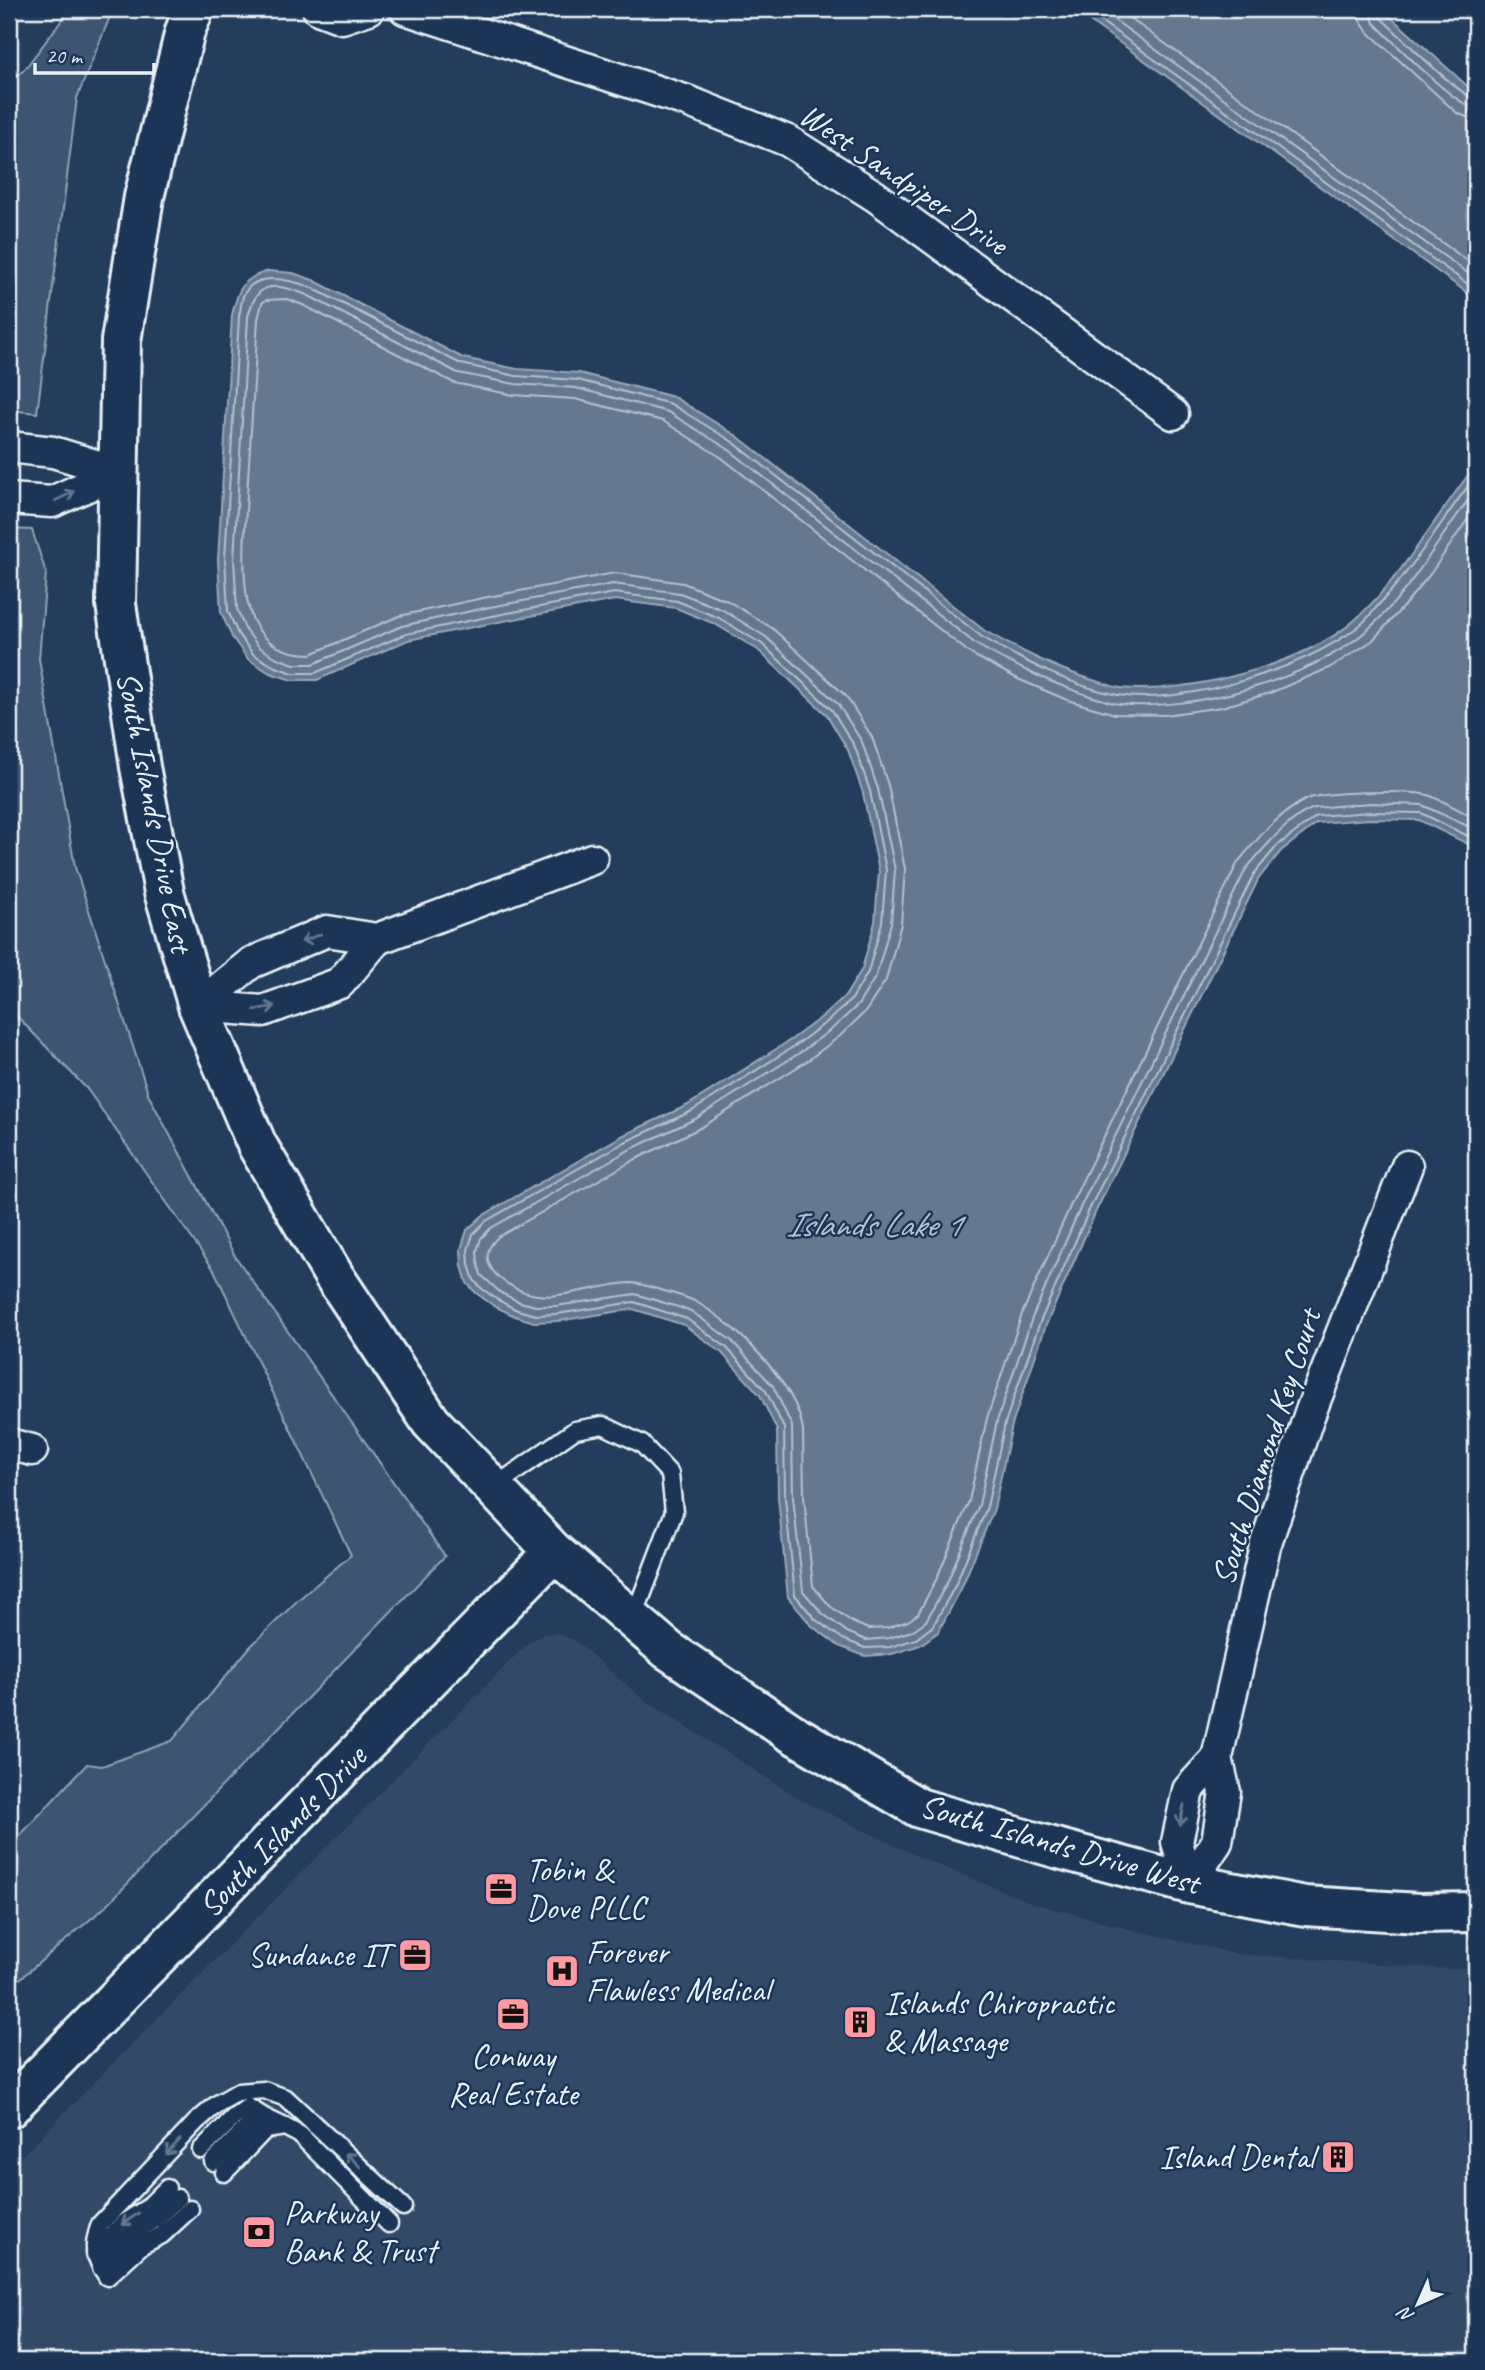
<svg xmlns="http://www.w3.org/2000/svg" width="1485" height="2370" font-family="Caveat,sans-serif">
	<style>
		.built { fill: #334a68 }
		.green { fill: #3e5472; stroke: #93a2b5; stroke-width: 2 }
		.water { fill: #657890; stroke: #99a8ba; stroke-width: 2 }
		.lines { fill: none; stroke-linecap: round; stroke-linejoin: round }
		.shore { stroke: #b4c1ce; stroke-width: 2 }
		.lane-casing { stroke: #e8f1f8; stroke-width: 21 }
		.street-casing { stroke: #e8f1f8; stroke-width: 35 }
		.secondary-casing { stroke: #e8f1f8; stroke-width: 44 }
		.lane { stroke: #1d3557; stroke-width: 16 }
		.street { stroke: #1d3557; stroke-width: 30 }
		.secondary { stroke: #1d3557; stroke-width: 38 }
		.oneway { stroke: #64778f }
		.labels { text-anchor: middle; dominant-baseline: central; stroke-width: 5; stroke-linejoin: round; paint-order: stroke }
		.street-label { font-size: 33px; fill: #e8f1f8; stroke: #1d3557 }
		.poi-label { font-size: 33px; fill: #e8f1f8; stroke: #1d3557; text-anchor: start }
		.water-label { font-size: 35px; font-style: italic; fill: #b4c1ce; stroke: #1d3557 }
	</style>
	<rect width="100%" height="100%" fill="#253d5d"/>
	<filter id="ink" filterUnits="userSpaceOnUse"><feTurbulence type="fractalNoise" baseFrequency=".0143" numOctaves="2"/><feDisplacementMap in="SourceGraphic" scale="14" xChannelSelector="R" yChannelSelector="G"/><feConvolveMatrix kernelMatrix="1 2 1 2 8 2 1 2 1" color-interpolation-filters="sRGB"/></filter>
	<g filter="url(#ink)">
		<polygon class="built" points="557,1633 574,1640 643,1699 803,1801 921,1858 1033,1903 1129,1929 1237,1954 1450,1969 1476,1967 1476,2361 9,2361 9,2169 528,1643 543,1634"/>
		<g class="green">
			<polygon points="63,9 113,9 77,98 37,413 9,410 9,82 24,70 65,16"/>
			<polygon points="9,529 32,530 46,573 39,659 75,867 149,1096 235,1256 445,1556 105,1907 9,1988 9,1847 87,1764 102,1766 172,1741 250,1647 298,1600 351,1555 214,1270 87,1089 9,1008"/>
		</g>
		<g class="water">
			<polygon points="1073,9 1382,9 1476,94 1476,299"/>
			<path d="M269 271 293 273 313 280 463 358 517 369 579 373 674 397 737 436 985 631C1021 651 1056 669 1096 681 1104 683 1113 687 1121 688 1187 695 1307 664 1356 619 1404 575 1436 515 1476 465V848L1419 820 1370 819 1317 823 1281 851 1259 878 1096 1211 1046 1325 1012 1425 994 1509 961 1589 938 1632 920 1645 892 1654 865 1656 839 1646 811 1625 788 1597 778 1498 777 1430 760 1395 721 1352 684 1325 633 1309 558 1321 534 1322 515 1316 494 1306 476 1293 467 1283 462 1266 461 1249 467 1230 482 1216 622 1136 688 1105 792 1039 823 1016 846 995 862 969 875 922 879 871 863 793 848 750 827 715 758 650 715 624 676 608 615 600 488 624 408 640 317 680H292L270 673 248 659 232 637 221 612 218 560 232 315C238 289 242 278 269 271Z"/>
		</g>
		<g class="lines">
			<g class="shore">
				<polyline points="1084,9 1476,290"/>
				<polyline points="1099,9 1476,279"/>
				<polyline points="1117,9 1476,267"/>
				<polyline points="1358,9 1360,21 1367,31 1457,113 1467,117 1476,118"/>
				<path d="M1369 9 1374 23C1392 40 1456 107 1476 108"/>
				<path d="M1378 9 1380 17C1396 32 1460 97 1476 99"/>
				<path d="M1476 476C1443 517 1417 564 1380 603 1373 611 1367 620 1359 626 1307 668 1184 706 1118 695 1070 686 1024 661 982 637L733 442 671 404 578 380 516 376 461 364 310 287C291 280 257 270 244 294 241 301 241 309 239 316L225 559 228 611 238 634 253 654 273 666 293 673H315L406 634 487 617 614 593 677 601 719 618 762 644 832 710 855 747 870 791 886 870 882 922 868 972 852 999 828 1021 796 1045 692 1111 625 1142 486 1221 473 1234 468 1250 469 1265 474 1280 481 1288 498 1300 517 1310 536 1315 557 1314 634 1302 687 1319 726 1347 766 1391 784 1428 785 1498 795 1595 816 1620 843 1639 865 1648 890 1647 916 1639 933 1626 955 1586 987 1507 1005 1423 1040 1322 1090 1208 1254 874 1277 846 1317 816 1370 812 1421 813 1476 840"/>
				<path d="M1476 490C1439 536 1411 593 1365 632 1309 680 1191 712 1119 704 1110 703 1102 699 1093 697 1052 684 1014 666 977 645L728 449 668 412 576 388 515 384 458 373 307 295C274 283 257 279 248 317L234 559 237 609 245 629 259 647 277 658 294 664H313L402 626 485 608 613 584 680 593 723 610 766 637 838 704 862 742 878 789 895 870 891 923 876 976 858 1005 833 1028 801 1052 697 1118 629 1150 491 1228 481 1238 477 1251 478 1263 481 1275 501 1293 520 1302 536 1306H556L635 1294 691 1311 732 1341 773 1386 792 1426 793 1497 803 1591 822 1613 847 1632 866 1640 889 1638 912 1631 926 1621 947 1583 979 1505 997 1421 1032 1318 1082 1204 1246 869C1263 849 1291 815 1315 808L1370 803 1422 805 1476 830"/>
				<path d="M1476 507 1431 573 1402 608 1372 641 1329 668 1270 693 1222 707 1165 715 1115 714 1067 700 1018 679 971 654 722 458 663 421 575 399 513 395 454 383 303 305 287 299 266 300 262 303 258 319C255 372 251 426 248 479 246 516 238 590 254 622 265 645 287 654 311 654L399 616 483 598 615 573 683 583 728 601 772 628 846 696 872 737 888 785 905 869 901 924 886 980 866 1011 840 1036 807 1061 702 1127 634 1160 498 1237C468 1264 510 1291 537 1295 562 1299 603 1284 631 1283 640 1283 649 1287 657 1289 670 1293 686 1296 698 1303 736 1325 798 1385 803 1431L804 1497 813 1586 830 1606 852 1622 868 1629 887 1628 908 1621 918 1614 937 1578 969 1501 987 1418 1022 1314 1073 1200 1238 862C1257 839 1278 814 1305 800 1321 791 1409 790 1428 795 1444 801 1461 811 1476 819"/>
			</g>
			<g class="lane-casing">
				<g id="lane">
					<polyline points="494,1487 575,1430 603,1425 642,1444 670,1474 674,1512 633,1619"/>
					<polyline points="201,2150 233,2118 248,2107 266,2118"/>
					<polyline points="213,2162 255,2119 266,2118 285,2127"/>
					<polyline points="224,2173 265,2130 285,2127 300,2135 389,2224"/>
					<path d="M190 2209 162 2235 142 2245 107 2277C94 2255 91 2249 100 2224L196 2122 217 2104 238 2092 264 2090 286 2098 403 2207"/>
					<polyline points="95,2254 123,2223 147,2208 167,2188"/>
					<polyline points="101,2268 135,2232 155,2220 178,2198"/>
				</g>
			</g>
			<g class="street-casing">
				<g id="street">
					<polyline points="318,9 342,18 369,9"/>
					<polyline points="405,9 687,101 788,141 875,196 1173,414"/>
					<polyline points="9,447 53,452 118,472"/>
					<polyline points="9,499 52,502 118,472"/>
					<polyline points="198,1006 251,963 327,931 377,939 592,859"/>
					<polyline points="198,1006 263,1011 340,983 377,939"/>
					<polyline points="9,1444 32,1450"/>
					<polyline points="1189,1884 1217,1842 1225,1792 1217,1758 1265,1546 1309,1416 1407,1166"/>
					<polyline points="1189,1884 1177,1842 1188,1790 1217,1758"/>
				</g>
			</g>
			<g class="secondary-casing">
				<g id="secondary">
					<polyline points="194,9 185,31 144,197 121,341 116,604 140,767 164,892 198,1006 257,1145 334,1276 431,1422 554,1552 668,1650 790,1732 919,1808 1052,1847 1189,1884 1305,1906 1419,1913 1476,1912"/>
					<polyline points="9,2108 554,1552"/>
				</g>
			</g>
			<use href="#lane" class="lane"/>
			<use href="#street" class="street"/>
			<use href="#secondary" class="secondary"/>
		</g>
		<defs><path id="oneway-shaft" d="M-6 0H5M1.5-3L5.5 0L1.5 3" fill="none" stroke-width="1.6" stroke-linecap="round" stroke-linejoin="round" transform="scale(1.75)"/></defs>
		<g class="oneway">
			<use href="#oneway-shaft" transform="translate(65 496) rotate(-25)"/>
			<use href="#oneway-shaft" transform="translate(311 938) rotate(158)"/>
			<use href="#oneway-shaft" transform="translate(265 1008) rotate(-10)"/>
			<use href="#oneway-shaft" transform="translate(1182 1815) rotate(101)"/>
			<use href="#oneway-shaft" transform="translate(173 2147) rotate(133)"/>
			<use href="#oneway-shaft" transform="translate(353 2160) rotate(-137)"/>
			<use href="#oneway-shaft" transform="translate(130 2219) rotate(145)"/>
		</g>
	</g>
	<defs>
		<g id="office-square" transform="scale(1.75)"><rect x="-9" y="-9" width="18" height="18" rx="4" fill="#ff9aa2" stroke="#1d3557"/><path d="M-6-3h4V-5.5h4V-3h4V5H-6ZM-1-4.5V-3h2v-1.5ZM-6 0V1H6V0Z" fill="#111"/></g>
		<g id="hospital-square" transform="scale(1.75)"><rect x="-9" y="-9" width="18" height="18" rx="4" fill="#ff9aa2" stroke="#1d3557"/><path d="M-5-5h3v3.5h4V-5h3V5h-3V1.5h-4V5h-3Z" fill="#111"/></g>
		<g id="building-square" transform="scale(1.75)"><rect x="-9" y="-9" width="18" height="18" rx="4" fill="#ff9aa2" stroke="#1d3557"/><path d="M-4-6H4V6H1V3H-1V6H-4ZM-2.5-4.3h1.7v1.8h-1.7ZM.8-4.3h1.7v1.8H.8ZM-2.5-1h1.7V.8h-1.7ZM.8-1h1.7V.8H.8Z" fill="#111"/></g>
		<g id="bank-square" transform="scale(1.75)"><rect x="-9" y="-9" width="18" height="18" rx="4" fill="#ff9aa2" stroke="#1d3557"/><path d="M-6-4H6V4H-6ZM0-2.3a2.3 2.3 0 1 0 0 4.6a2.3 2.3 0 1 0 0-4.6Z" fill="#111"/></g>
	</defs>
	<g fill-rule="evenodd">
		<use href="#office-square" x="501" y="1889"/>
		<use href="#office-square" x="415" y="1955"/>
		<use href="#hospital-square" x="562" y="1971"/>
		<use href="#office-square" x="513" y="2014"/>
		<use href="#building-square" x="860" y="2022"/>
		<use href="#building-square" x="1338" y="2157"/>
		<use href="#bank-square" x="259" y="2232"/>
	</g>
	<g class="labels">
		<g class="street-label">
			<text transform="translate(904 179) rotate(34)">West Sandpiper Drive</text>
			<text transform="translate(155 812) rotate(79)">South Islands Drive East</text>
			<text transform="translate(1266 1447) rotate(-72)">South Diamond Key Court</text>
			<text transform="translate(282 1831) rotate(-46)">South Islands Drive</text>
			<text transform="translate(1060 1844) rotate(16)">South Islands Drive West</text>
		</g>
		<g class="poi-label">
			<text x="526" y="1870">Tobin &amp;<tspan x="526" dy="38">Dove PLLC</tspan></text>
			<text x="586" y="1952">Forever<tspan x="586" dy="38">Flawless Medical</tspan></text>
			<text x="390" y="1955" text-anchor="end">Sundance IT</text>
			<text x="884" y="2003">Islands Chiropractic<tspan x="884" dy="38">&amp; Massage</tspan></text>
			<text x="513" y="2056" text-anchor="middle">Conway<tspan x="513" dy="38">Real Estate</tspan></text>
			<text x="1314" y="2157" text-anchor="end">Island Dental</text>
			<text x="284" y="2213">Parkway<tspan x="284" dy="38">Bank &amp; Trust</tspan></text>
		</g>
		<g class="water-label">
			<text x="873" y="1224">Islands Lake 1</text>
		</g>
	</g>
	<rect width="1485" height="2370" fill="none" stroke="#1d3557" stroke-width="35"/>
	<rect x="18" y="18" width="1450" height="2335" fill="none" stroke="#e8f1f8" stroke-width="2.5" filter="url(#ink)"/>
	<g transform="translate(1418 2304) rotate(225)" stroke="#1d3557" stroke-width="5" paint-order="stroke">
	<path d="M0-5L12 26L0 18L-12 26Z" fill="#e8f1f8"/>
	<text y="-10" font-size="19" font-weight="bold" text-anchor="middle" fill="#e8f1f8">N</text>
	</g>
	<path d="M35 63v10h119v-10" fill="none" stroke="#e8f1f8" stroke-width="3.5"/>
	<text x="46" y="63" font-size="21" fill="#e8f1f8" stroke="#1d3557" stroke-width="5" paint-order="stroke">20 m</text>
</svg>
